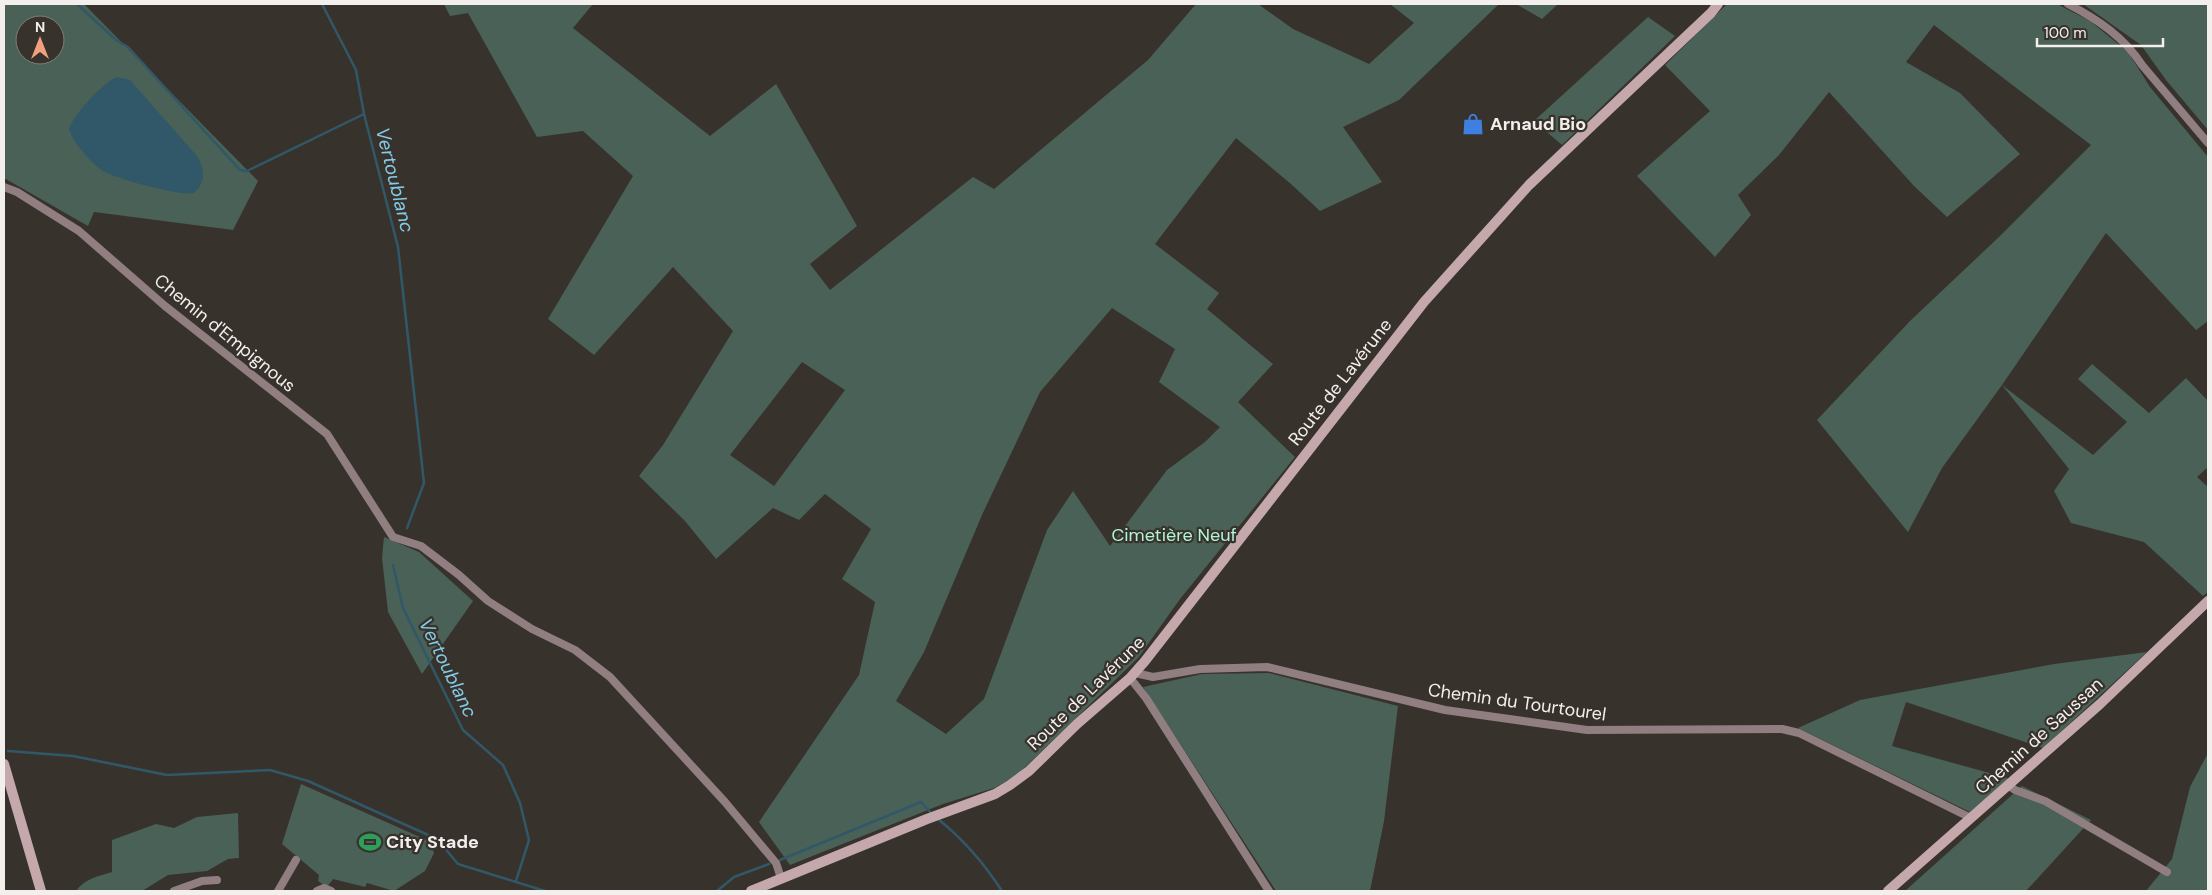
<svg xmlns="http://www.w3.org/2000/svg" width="2212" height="895" font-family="'DM Sans',sans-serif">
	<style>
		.green { fill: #496156; fill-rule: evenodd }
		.water { fill: #315868 }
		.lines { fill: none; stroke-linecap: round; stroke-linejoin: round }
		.stream { stroke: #315868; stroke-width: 2.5 }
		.street { stroke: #907e80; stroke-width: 8 }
		.secondary { stroke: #c5a8ab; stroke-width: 10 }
		.labels { text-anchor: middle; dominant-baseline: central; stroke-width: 4.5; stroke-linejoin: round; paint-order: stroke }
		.poi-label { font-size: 18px; font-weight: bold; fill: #f3efec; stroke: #38322d; text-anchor: start }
		.street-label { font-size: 18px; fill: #f3efec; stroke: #38322d }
		.park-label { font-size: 18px; fill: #b0f5d5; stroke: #38322d }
		.water-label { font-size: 19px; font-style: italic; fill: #84cbe7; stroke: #38322d }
	</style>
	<rect width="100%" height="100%" fill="#38322d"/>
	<g class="green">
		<path d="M4 4H84L258 181 233 230 94 212 88 226 4 178ZM25 25H55V55H25Z"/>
		<path d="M444 4H593L573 28 710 136 776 84 857 226 810 264 830 290 973 177 994 189 1148 60 1196 4H1258L1293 29 1369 64 1414 23 1390 4H1499L1399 100 1343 127 1382 182 1320 211 1291 184 1236 138 1155 244 1219 293 1207 309 1273 364 1238 402 1295 457 1180 599 1138 658 1016 776 994 788 943 804 790 865 759 822 859 675 875 602 842 579 871 529 825 494 799 520 773 508 716 559 685 521 639 476 663 445 733 331 673 267 594 355 548 319 633 176 583 131 537 137 468 13 450 16ZM1112 308 1175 349 1159 382 1220 427 1205 442 1167 470 1110 546 1073 491 1047 530 984 699 946 734 896 701 924 652 982 515 1040 392ZM802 362 845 390 774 486 730 455Z"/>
		<polygon points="1516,4 1558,4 1542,19"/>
		<polygon points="1727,4 2057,4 2090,21 2128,52 2150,87 2208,157 2208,321 2196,330 2106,233 2002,385 2093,455 2127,422 2078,379 2092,364 2149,413 2186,378 2208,401 2208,467 2197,477 2208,487 2208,592 2203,596 2144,542 2071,523 2054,491 2069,469 2002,385 1942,468 1908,532 1817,420 1910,321 2000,236 2091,145 1934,25 1906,62 1960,93 2020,154 1947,217 1914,186 1829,92 1779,155 1738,195 1751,215 1715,257 1637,176 1710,111 1665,65"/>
		<polygon points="2083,4 2208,4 2208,130 2166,80 2141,45"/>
		<polygon points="1648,17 1675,36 1562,145 1534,121"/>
		<polygon points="384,537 419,552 473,601 422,674 388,612 382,558"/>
		<polygon points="2147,652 2043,748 1906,702 1892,746 2011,779 1970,812 1798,728 1860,700 2054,664"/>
		<polygon points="1269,673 1398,706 1384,821 1370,891 1276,891 1143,687 1202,674"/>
		<polygon points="2208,753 2208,891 2146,891 2172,859 2190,787"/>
		<polygon points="301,784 431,842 434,853 425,871 394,891 367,883 365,887 333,879 327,887 318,881 319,875 282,844"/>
		<polygon points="2022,786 2091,820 2026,891 1905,891"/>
		<path d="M238 813 239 858 228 859 207 871 168 875 142 891H76C84 879 99 876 112 872V840L156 824 174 828 197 817Z"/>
	</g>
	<path class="water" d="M117 77 130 80 197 156C205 169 206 183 194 193 179 196 117 179 103 171 90 162 74 144 69 129 73 115 103 82 117 77Z"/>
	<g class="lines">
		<g class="stream">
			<polyline points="77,4 116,40 128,47 240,170 247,171 364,114"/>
			<polyline points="322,4 356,70 364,114 398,247 424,483 407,528"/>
			<polyline points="393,565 403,608 463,730 503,765 520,803 529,840 516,881"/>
			<polyline points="8,751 73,756 167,775 270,770 308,781 437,839 458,864 545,891"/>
			<path d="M938 819C964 840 984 863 1002 891"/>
			<polyline points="780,860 921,802 932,814"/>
			<polyline points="717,891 734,877 769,864"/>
		</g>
		<g class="street">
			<path d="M2068 4C2097 19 2124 37 2142 65L2208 143"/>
			<polyline points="4,187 17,192 79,231 165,306 327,434 393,537 421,546 459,575 488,601 532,629 575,650 610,677 725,802 776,863 781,878"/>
			<polyline points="1135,673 1153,677 1200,669 1267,667 1445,710 1587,730 1782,729 1799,733 1971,818"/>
			<polyline points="1130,678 1146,698 1269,891"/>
			<polyline points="2008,785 2015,790 2045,801 2167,872"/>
			<polyline points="174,891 202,881 217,880"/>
			<polyline points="278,891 296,860"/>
			<polyline points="317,891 324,888 331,891"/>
		</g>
		<g class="secondary">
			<polyline points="4,764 41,891"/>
			<polyline points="751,891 927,819 995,794 1010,785 1029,771 1077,724 1130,678 1145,661 1424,302 1529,185 1711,13 1718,4"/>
			<polyline points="1888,891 2100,704 2208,601"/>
		</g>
	</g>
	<defs>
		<g id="shop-bare" transform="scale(1.725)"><path d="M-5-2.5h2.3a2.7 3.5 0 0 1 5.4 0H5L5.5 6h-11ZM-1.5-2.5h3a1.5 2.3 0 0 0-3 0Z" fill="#3f7fe0" stroke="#38322d" stroke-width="2.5" paint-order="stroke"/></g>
		<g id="stadium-bare" transform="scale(1.725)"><path d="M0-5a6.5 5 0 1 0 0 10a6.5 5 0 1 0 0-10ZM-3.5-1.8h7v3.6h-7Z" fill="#2e9e5b" stroke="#38322d" stroke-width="2.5" paint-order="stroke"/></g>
	</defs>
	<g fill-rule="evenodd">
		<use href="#shop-bare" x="1473" y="124"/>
		<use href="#stadium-bare" x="370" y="842"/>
	</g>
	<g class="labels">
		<g class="poi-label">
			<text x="1490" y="124">Arnaud Bio</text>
			<text x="386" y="842">City Stade</text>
		</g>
		<g class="street-label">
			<text transform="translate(225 333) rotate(39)">Chemin d'Empignous</text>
			<text transform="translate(1340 382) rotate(-52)">Route de Lavérune</text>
			<text transform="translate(1086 693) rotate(-44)">Route de Lavérune</text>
			<text transform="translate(1517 702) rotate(8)">Chemin du Tourtourel</text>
			<text transform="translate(2039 736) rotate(-42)">Chemin de Saussan</text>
		</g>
		<g class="park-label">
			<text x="1174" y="535">Cimetière Neuf</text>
		</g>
		<g class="water-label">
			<text transform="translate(395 180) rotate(76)">Vertoublanc</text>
			<text transform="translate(448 668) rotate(64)">Vertoublanc</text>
		</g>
	</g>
	<rect width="2212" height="895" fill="none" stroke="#f3efec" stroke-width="10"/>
	<g transform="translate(40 40)"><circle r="24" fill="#38322d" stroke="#837e79"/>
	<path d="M0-4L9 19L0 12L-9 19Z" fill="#f1a17d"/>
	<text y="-8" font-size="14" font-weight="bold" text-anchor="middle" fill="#f3efec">N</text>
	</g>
	<path d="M2037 38v8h126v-8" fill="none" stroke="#f3efec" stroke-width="2.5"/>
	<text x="2044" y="38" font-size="15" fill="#f3efec" stroke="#38322d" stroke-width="4" paint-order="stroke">100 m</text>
</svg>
